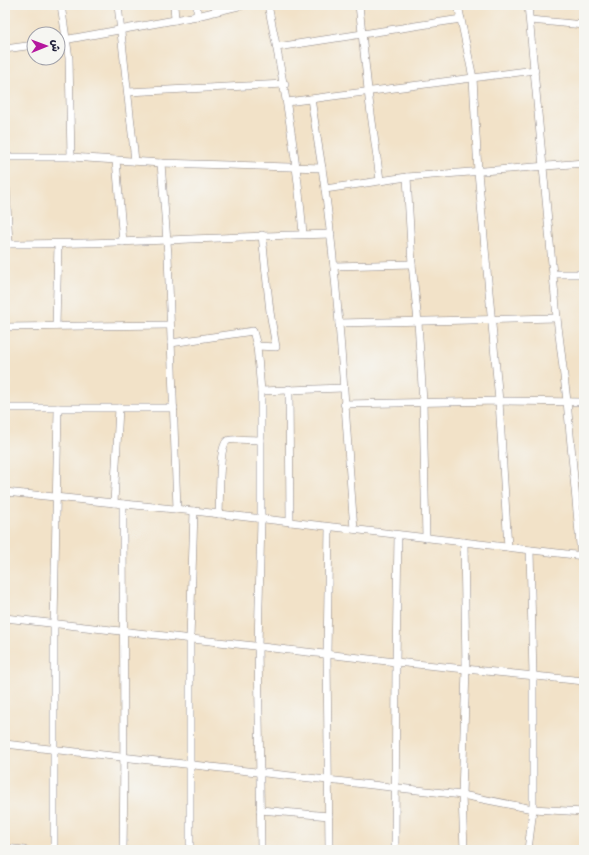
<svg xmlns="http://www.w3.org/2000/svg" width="589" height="855" font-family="Mynerve,'Playpen Sans Arabic',sans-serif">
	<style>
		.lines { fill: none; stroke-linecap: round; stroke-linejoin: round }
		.minor-casing { stroke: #8a8282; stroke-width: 8 }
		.minor { stroke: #fff; stroke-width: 7 }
	</style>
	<rect width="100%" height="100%" fill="#f6f6f2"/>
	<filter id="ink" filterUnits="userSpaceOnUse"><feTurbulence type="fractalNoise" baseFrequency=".025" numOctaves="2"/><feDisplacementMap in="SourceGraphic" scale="8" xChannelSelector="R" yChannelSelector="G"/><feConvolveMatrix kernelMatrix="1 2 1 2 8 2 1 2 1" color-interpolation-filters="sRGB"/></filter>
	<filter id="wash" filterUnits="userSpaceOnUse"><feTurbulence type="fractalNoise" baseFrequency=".012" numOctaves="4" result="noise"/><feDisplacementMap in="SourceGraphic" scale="16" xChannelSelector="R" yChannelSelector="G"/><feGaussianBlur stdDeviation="0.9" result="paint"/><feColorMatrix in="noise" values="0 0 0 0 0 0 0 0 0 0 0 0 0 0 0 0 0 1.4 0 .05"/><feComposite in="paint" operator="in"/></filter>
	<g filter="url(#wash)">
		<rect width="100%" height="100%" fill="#f2e2c8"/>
	</g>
	<g filter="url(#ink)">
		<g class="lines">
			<g class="minor-casing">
				<g id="minor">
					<polyline points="61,5 69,58 71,157"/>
					<polyline points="118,5 135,161"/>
					<polyline points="174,5 175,20"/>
					<path d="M268 5C284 81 297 157 303 234"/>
					<polyline points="359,5 369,99 380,180"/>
					<polyline points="458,5 473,78 478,172 499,401 508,547"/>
					<polyline points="528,5 557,318 567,401 581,556"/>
					<polyline points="197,16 197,5"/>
					<polyline points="530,20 584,25"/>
					<polyline points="58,41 197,16 243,5"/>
					<polyline points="277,47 461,19"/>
					<polyline points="5,49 34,45"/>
					<polyline points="128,92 285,84"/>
					<polyline points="311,99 322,168"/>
					<polyline points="287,102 535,70"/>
					<polyline points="5,157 71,157 161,163 322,168 325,189"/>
					<polyline points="116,160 123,242"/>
					<polyline points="161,163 168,255 177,509"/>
					<polyline points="5,167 9,244"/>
					<polyline points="407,177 412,264 418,322 423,402 426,538"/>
					<path d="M5 244C114 245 222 236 331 234"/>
					<polyline points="334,266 412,264"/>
					<polyline points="553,274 584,274"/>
					<polyline points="339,323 557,318"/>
					<polyline points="56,326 58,244"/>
					<polyline points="5,327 170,325"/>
					<polyline points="171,343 253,331 257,346"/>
					<polyline points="289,389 290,522"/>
					<polyline points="261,391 343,388"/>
					<polyline points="344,404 499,401 584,402"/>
					<polyline points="5,408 174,408"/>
					<polyline points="5,492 194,511 584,556"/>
					<polyline points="114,503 119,408"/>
					<path d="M219 514C220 502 218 447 227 441 231 438 254 440 261 440"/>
					<path d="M354 529C345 416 340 302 325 189L407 177 584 163"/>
					<polyline points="464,542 466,669 462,795 464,850"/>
					<polyline points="5,618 396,662 584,681"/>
					<polyline points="5,744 462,795 533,809 584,812"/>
					<polyline points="260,810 329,816"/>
					<polyline points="5,848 24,850"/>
					<polyline points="54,850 54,624 58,408"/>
					<path d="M123 850C125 735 123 619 123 504"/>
					<polyline points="190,850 190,639 194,511"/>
					<polyline points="261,850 258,646 261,519 261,391 257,346 276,347 270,312 262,235"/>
					<polyline points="329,850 327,654 329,527"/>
					<polyline points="395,850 396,662 398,535"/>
					<polyline points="528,850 533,809 533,676 530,550"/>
				</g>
			</g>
			<use href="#minor" class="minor"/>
		</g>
	</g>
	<rect width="589" height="855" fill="none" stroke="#f6f6f2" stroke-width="20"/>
	<g transform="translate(46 46) rotate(89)"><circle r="19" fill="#f6f6f2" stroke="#a1a1a9"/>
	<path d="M0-3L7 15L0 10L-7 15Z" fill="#b5179e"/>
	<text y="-6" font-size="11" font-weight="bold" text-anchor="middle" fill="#22223b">ش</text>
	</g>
</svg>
